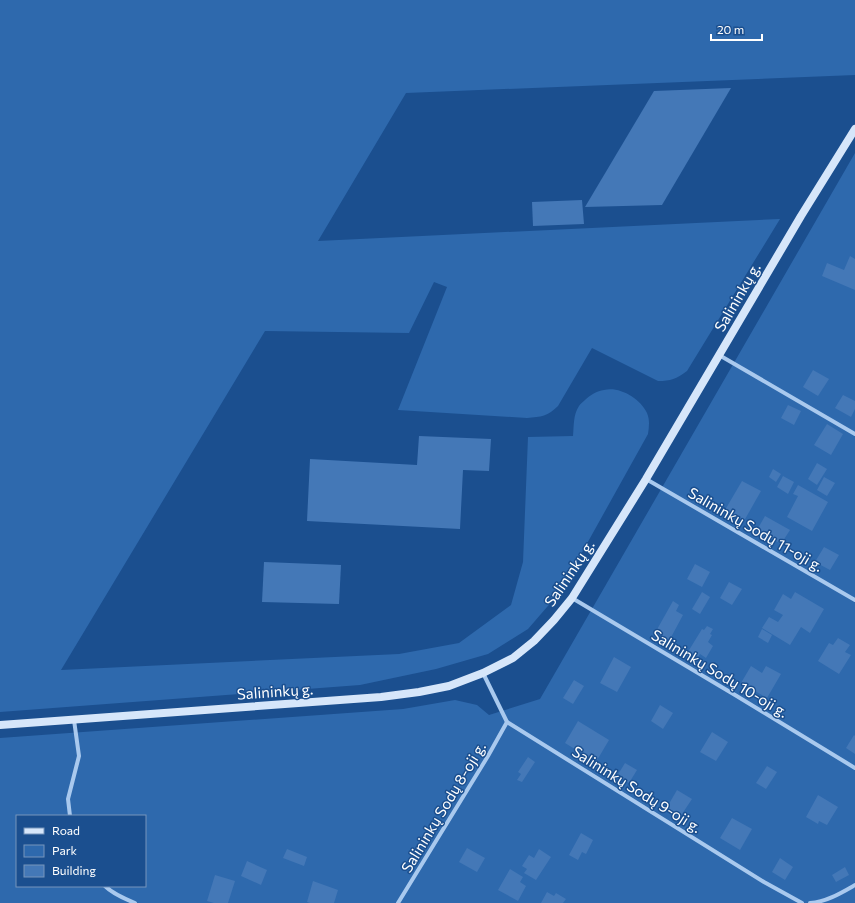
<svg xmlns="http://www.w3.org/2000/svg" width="855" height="903" font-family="Commissioner,sans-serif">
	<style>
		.green { fill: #2e69ad; fill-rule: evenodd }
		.building { fill: #4478b7 }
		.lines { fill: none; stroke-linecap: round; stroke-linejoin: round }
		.minor { stroke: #a9c9ee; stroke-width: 4 }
		.secondary { stroke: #d6e6fa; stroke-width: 8 }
		.labels { text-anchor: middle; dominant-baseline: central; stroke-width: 3; stroke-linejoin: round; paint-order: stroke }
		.street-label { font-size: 15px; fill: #fff; stroke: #1b4f8f }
	</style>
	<rect width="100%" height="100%" fill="#1b4f8f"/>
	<g class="green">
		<path d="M0 0H855V75L406 93 318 241 780 219 687 371C676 379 671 381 658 381L592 348 558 406C548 416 541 417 527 418L398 410 447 287 434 282 409 333 265 331 61 670 399 654 459 643 511 605 523 562 528 437 573 436C574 426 573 415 579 406 580 404 583 402 585 400 590 395 597 391 604 390 619 386 640 398 647 413 650 420 649 427 648 434L560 592 528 629 488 654 436 669 360 685 0 712Z"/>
		<path d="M855 153V903H0V738L403 709 455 700 477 705 489 715 540 699ZM17 816H145V886H17Z"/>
	</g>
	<g class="building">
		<polygon points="731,88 662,205 585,207 654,91"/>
		<polygon points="582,200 584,224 533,226 532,202"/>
		<polygon points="850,256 855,259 855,290 822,276 827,263 844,270"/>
		<polygon points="813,370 829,379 818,396 803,387"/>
		<polygon points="843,395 855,401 855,409 851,417 835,408"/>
		<polygon points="788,405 801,411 794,425 781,418"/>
		<polygon points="827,424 843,434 831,455 814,445"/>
		<polygon points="419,436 491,439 489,471 463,470 460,529 307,521 310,459 417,465"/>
		<polygon points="817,463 827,469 817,485 808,479"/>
		<polygon points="773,469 781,474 776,482 769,477"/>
		<polygon points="783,476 794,482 788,494 777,487"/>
		<polygon points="824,477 835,483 827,496 817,490"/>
		<polygon points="742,481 761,491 744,521 725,510"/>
		<polygon points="798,485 828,502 812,531 787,517 798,496 793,494"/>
		<polygon points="765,516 790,530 781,544 757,530"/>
		<polygon points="824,547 839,555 830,570 815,562"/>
		<polygon points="264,562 341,565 339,604 262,602"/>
		<polygon points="695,564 710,572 702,587 687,579"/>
		<polygon points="729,582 742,589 732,605 720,598"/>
		<polygon points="702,592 710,597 700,614 692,609"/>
		<polygon points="795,592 824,609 810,633 801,627 790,645 762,628 769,617 778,622 783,615 774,610 783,594 791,599"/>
		<polygon points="673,601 679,605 676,611 683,615 669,641 655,633"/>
		<polygon points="707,626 713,629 710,634 712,635 708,642 713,646 706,658 700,654 696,661 686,655 702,629 704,630"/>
		<polygon points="762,629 772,635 768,643 758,637"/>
		<polygon points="838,638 850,645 845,652 851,655 839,674 818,661 829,643 833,645"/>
		<polygon points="614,657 631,667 617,692 600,683"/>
		<polygon points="751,666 762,673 766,666 781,674 767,698 741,683"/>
		<polygon points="574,680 584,686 573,704 563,698"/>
		<polygon points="660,705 673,713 663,729 651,721"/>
		<polygon points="578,721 609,740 596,762 565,743"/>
		<polygon points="712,732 728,742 716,761 700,752"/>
		<polygon points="854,735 855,736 855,754 846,748"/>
		<polygon points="528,757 535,762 522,782 517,780 521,774 518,772"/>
		<polygon points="625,763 637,770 629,783 617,776"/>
		<polygon points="767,766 777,772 766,789 756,783"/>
		<polygon points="677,790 692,799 680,817 666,809"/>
		<polygon points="818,795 838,807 827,825 819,821 818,824 806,817"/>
		<polygon points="732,818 752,829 740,850 720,838"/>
		<polygon points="581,833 593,840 586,854 582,852 578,860 569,855"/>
		<polygon points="467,848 485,858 477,872 459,862"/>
		<polygon points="287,849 307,857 304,866 283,858"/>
		<polygon points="539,849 551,857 536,880 524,873 527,869 522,866 529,855 534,858"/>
		<polygon points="780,858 793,867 785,880 772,872"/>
		<polygon points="247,861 267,870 261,885 241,876"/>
		<polygon points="845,867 849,875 836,882 832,875"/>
		<polygon points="510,869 523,877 520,882 526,886 518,901 498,890"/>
		<polygon points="215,875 235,881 228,903 214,903 207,901"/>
		<polygon points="313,881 338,890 334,903 310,903 307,902"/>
		<polygon points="547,892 554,896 556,893 566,899 563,903 541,903"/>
	</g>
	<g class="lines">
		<g class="minor">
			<polyline points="719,355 855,434"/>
			<polyline points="646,479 855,600"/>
			<polyline points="572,598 735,695 855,768"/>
			<polyline points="483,673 507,722 764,882 802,903"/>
			<polyline points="70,816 68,799 79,756 74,720"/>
			<path d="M105 886C113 894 125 899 135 903"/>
			<polyline points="398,903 488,756 507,722"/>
			<path d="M810 903C826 902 841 893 855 885"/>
		</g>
		<polyline class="secondary" points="0,725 381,697 419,692 449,686 483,673 513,658 534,641 554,620 572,598 646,479 801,216 855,129"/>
	</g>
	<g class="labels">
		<g class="street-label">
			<text transform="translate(737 297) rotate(-60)">Salininkų g.</text>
			<text transform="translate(756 529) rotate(30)">Salininkų Sodų 11-oji g.</text>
			<text transform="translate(569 573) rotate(-56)">Salininkų g.</text>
			<text transform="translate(720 673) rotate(31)">Salininkų Sodų 10-oji g.</text>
			<text transform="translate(275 691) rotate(-4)">Salininkų g.</text>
			<text transform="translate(637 789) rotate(32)">Salininkų Sodų 9-oji g.</text>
			<text transform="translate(443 807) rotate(-59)">Salininkų Sodų 8-oji g.</text>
		</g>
	</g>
	<rect x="16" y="815" width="130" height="72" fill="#1b4f8f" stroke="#7695bc"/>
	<rect x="24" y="828" width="20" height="6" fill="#d6e6fa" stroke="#7695bc"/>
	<text x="52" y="835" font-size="12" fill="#ffffff">Road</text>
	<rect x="24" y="845" width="20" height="12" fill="#2e69ad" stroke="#7695bc"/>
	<text x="52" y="855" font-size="12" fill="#ffffff">Park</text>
	<rect x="24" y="865" width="20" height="12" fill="#4478b7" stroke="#7695bc"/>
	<text x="52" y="875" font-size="12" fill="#ffffff">Building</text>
	<path d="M711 34v6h51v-6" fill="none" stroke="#ffffff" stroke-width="2"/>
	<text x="717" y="34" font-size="12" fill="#ffffff" stroke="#1b4f8f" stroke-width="3" paint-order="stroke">20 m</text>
</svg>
